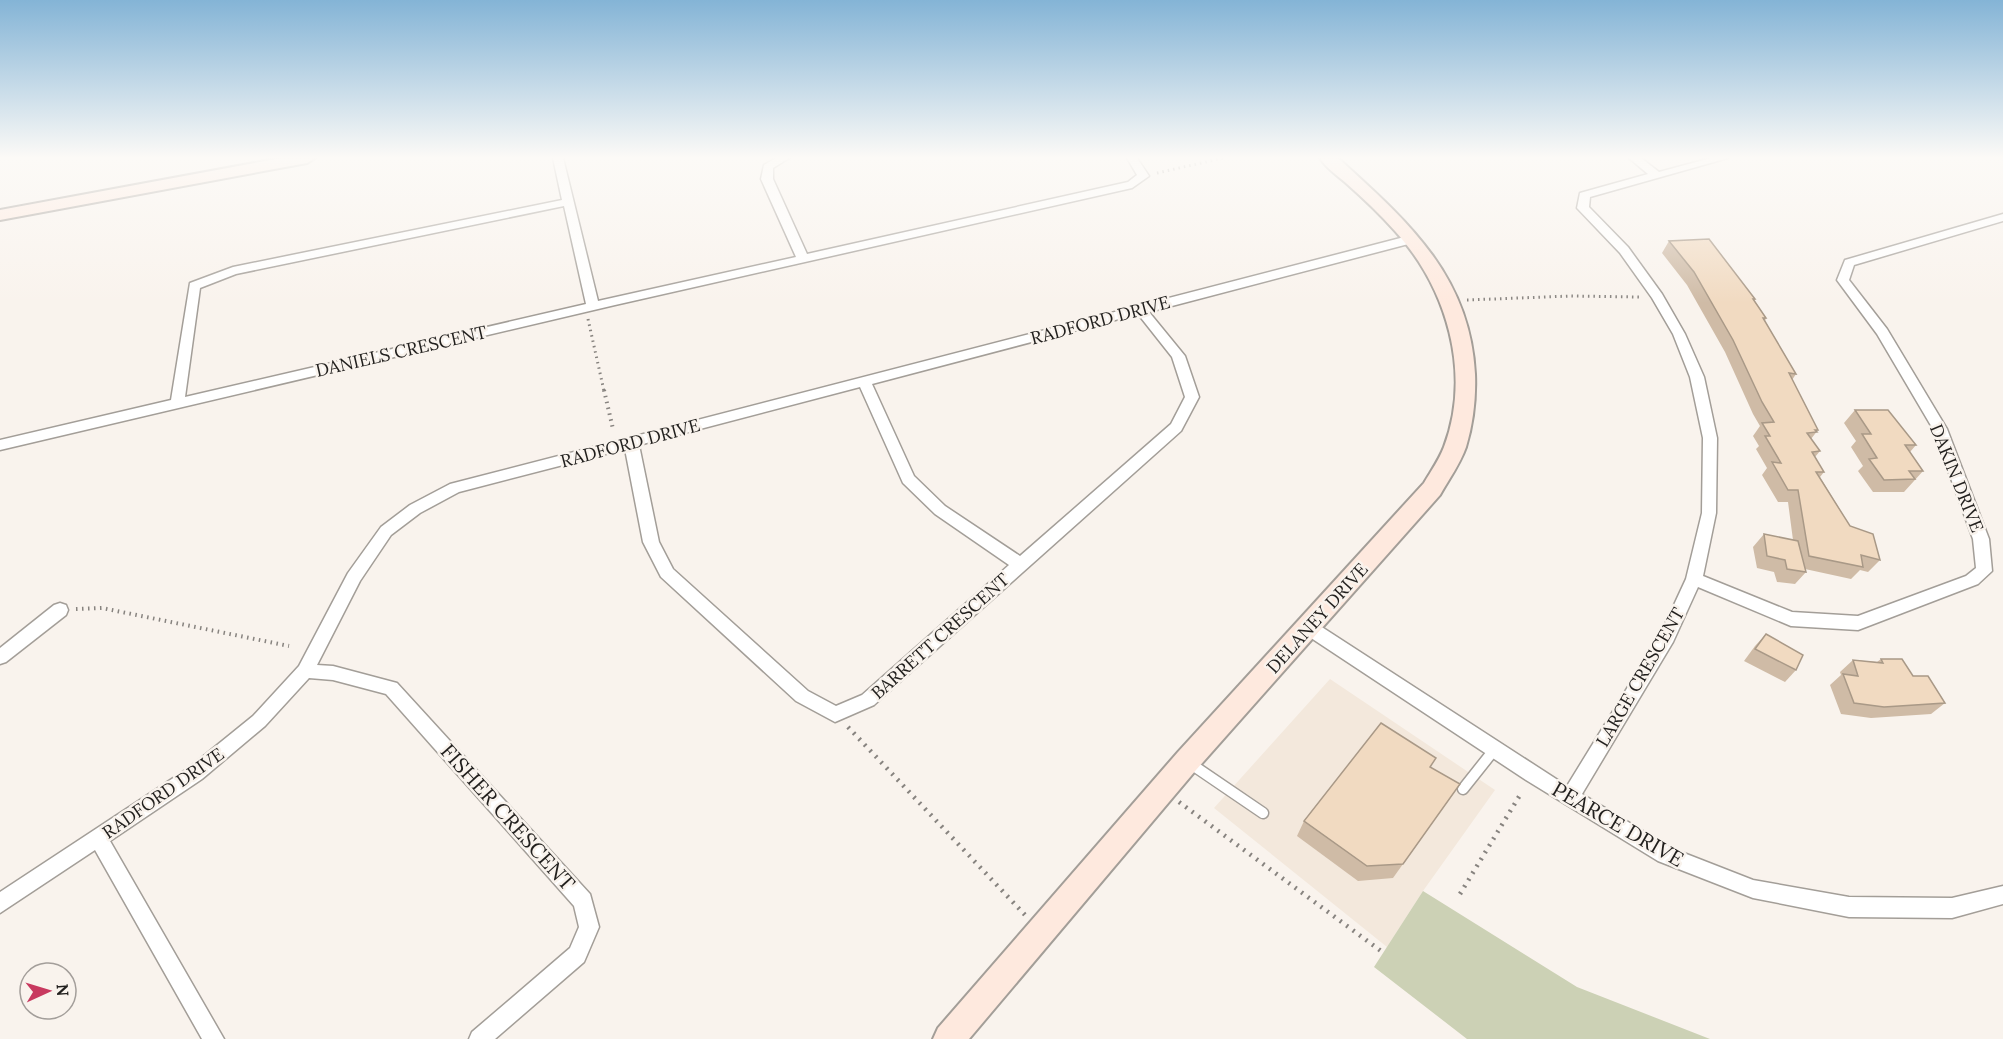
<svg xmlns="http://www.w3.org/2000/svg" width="2003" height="1039" font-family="Lora,serif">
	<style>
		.built { fill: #f3e8dc }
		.green { fill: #ccd1b5 }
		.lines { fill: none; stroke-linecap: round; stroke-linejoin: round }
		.lane-casing { stroke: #a39e98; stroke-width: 13 }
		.street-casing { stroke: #a39e98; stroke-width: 3 }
		.secondary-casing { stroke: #a39e98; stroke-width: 4 }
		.path-far2 { stroke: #87837f; stroke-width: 3; stroke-dasharray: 1.5 4; stroke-linecap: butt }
		.path-far1 { stroke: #87837f; stroke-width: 4; stroke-dasharray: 1.5 4.5; stroke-linecap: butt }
		.path { stroke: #87837f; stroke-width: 4.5; stroke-dasharray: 2 6; stroke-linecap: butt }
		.lane { stroke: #fff; stroke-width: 10 }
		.street { fill: #fff; fill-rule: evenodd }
		.secondary { fill: #fee9de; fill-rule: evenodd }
		.wall { fill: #cfbba6 }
		.building { fill: #f1dac1; stroke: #a99987; stroke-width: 1.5 }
		.labels { text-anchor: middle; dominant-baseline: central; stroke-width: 5; stroke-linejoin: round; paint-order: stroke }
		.street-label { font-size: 18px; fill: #211f1d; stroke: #f9f3ed }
		.near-street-label { font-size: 21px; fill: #211f1d; stroke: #f9f3ed }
	</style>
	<rect width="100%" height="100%" fill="#f9f3ed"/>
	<polygon class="built" points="1330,679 1495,790 1423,891 1387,947 1214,808"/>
	<polygon class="green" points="1423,891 1577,987 1710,1039 1467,1039 1374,967"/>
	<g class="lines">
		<g class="lane-casing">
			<g id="lane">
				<polyline points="1191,764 1263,813"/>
				<polyline points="1463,789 1494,750"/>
			</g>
		</g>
		<g class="street-casing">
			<g id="street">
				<path d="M553 158H563L598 301 796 257 761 179 764 165 776 158H789L773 168V179L807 254 1128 182 1137 175 1127 158H1137L1149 176 1132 188 615 305 0 450V440L171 400 190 283 233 267 562 200ZM564 206 586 304 185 397 200 288 236 274Z"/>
				<polygon points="1629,158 1641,158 1659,172 1711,158 1728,158 1590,197 1589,207 1628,247 1662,294 1685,334 1704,377 1717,438 1716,513 1703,576 1792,612 1858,616 1966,576 1976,568 1973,539 1933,429 1877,334 1837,280 1845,260 2003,214 2003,221 1854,265 1849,280 1887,329 1947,429 1989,539 1992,571 1978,584 1858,630 1791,626 1698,587 1673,642 1582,794 1671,848 1753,880 1849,897 1952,898 2003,886 2003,904 1952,918 1849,917 1753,898 1658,861 1526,780 1302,632 1300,627 1302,622 1308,620 1314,622 1567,786 1661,633 1686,579 1702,513 1703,438 1690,377 1673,334 1652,298 1620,253 1577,208 1580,193 1648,174"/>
				<path d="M1412 235 1418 239 1416 242 1149 312 1185 356 1199 397 1181 431 874 705 835 722 796 701 661 577 643 542 625 449 459 492 420 513 391 535 360 581 317 665 333 666 397 683 590 894 599 927 584 962 495 1039H469L472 1032 570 948 579 927 574 906 386 694 333 680 309 678 265 726 202 779 110 841 224 1039H202L95 850 0 913V892L190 767 253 716 299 666 348 573 381 527 410 505 450 484ZM1138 314 1172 357 1185 397 1171 424 1020 556 945 506 914 476 872 384ZM860 387 903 483 935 514 1009 565 862 695 836 706 808 691 673 569 659 542 639 445Z"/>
				<polygon points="60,603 66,605 68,610 66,615 6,662 0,664 0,648 54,605"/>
			</g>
		</g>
		<g class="secondary-casing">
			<g id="secondary">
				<polygon points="281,158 315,158 307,163 0,220 0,210"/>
				<path d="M1320 158H1338C1406 220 1470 275 1475 374 1476 398 1473 424 1466 447 1460 464 1449 479 1440 495L1196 770 969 1039H933L938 1028 1178 752 1424 483C1431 471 1439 460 1444 447 1472 373 1447 288 1395 231 1380 214 1363 198 1346 183 1337 175 1326 168 1320 158Z"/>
			</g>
		</g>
		<g class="path-far2">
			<polyline points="1157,173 1223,158"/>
			<polyline points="1467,300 1571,296 1639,297"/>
			<polyline points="588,319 604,391"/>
		</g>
		<g class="path-far1">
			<polyline points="604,390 613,429"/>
			<polyline points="76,609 102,608 289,646"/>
		</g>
		<g class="path">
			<polyline points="848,727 1026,916"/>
			<polyline points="1179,802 1381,951"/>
			<polyline points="1460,894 1520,795"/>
		</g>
		<use href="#lane" class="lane"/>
		<use href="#street" class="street"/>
		<use href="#secondary" class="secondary"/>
	</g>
	<g class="wall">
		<polygon points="1669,241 1755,299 1754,300 1766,318 1765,321 1796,374 1792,380 1818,430 1811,439 1820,451 1815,457 1824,472 1820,477 1850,526 1880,560 1868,572 1860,570 1851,579 1805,569 1806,572 1795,584 1777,582 1774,572 1757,568 1753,547 1764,534 1793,540 1788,502 1778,502 1762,475 1767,468 1756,449 1759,446 1753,436 1760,426 1753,414 1725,352 1687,285 1662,253"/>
		<polygon points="1855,410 1916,445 1910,452 1923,471 1904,492 1873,492 1858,471 1863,466 1851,447 1856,441 1844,423"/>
		<polygon points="1766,634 1796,670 1785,682 1744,661 1755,646"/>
		<polygon points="1881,659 1913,676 1945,703 1931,714 1871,718 1841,714 1830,685 1841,675 1840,672 1853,660 1877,662"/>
		<polygon points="1430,767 1460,784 1393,878 1358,881 1297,836 1304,821"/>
	</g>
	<g class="building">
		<polygon points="1709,239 1755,299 1753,299 1766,318 1763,318 1796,374 1789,373 1818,430 1815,430 1817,432 1807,433 1820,451 1812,452 1824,472 1816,472 1850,526 1873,534 1880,560 1861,555 1863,567 1809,556 1798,490 1788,490 1772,462 1781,463 1765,436 1770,436 1762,423 1774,422 1762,402 1733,340 1694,272 1669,241"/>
		<polygon points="1855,410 1888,410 1916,445 1905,445 1923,471 1909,471 1915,479 1884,480 1869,459 1877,458 1862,434 1871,434"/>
		<polygon points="1764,534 1798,541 1806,572 1787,569 1785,560 1767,556"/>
		<polygon points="1766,634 1803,655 1796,670 1755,649"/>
		<polygon points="1881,659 1902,659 1913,676 1928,676 1945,703 1884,707 1854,703 1843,674 1858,676 1853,660 1883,663"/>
		<polygon points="1381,723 1436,758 1430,767 1460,784 1403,864 1367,866 1304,821"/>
	</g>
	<linearGradient id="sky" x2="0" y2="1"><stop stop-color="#84b4d6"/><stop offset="0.52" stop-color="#fcfaf7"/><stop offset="1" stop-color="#fcfaf7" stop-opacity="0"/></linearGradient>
	<rect width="2003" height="303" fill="url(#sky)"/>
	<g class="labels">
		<g class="street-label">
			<text transform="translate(1100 320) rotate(-15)">RADFORD DRIVE</text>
			<text transform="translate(401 351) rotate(-13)">DANIELS CRESCENT</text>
			<text transform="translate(630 443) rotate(-15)">RADFORD DRIVE</text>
			<text transform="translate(1957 478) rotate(68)">DAKIN DRIVE</text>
			<text transform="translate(1317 618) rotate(-48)">DELANEY DRIVE</text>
			<text transform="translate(940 636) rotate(-42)">BARRETT CRESCENT</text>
			<text transform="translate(1640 677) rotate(-60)">LARGE CRESCENT</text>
			<text transform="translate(163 793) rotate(-35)">RADFORD DRIVE</text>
		</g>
		<g class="near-street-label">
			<text transform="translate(508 817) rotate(48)">FISHER CRESCENT</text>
			<text transform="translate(1618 824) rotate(30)">PEARCE DRIVE</text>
		</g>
	</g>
	<g transform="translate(48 991) rotate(86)"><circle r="28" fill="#f9f3ed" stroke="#a39e9a" stroke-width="1.5"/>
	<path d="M0-4.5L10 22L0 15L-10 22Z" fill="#c8395f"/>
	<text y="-9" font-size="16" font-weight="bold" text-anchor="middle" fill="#211f1d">N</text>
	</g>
</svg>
